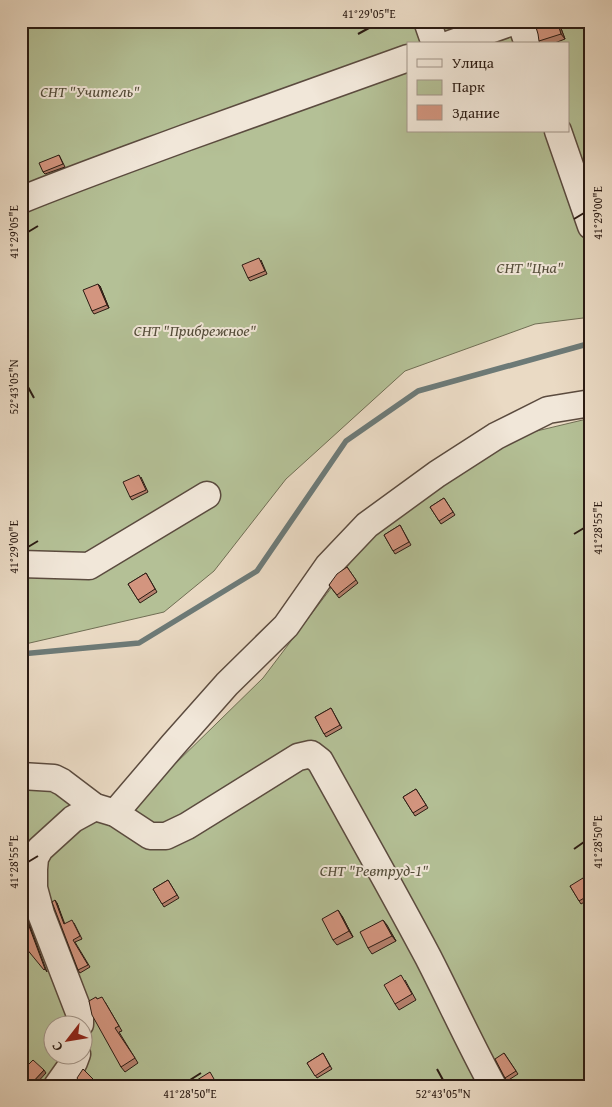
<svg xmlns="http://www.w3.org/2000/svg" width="612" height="1107" font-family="'Gentium Book Plus',serif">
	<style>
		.green { fill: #b4c096; stroke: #706e54; fill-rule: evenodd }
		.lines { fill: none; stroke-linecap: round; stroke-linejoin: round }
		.stream { stroke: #6d7a77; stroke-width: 5.5 }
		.minor-casing { stroke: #5b4b3f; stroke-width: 29 }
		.minor { stroke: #f1e7d9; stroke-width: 26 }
		.wall { fill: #b5806d; stroke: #2b1b13 }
		.shaded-wall { fill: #946859; stroke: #2b1b13 }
		.building { fill: #d3957f; stroke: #2b1b13 }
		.ticks { fill: none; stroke: #2b1b13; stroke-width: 2 }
		.labels { text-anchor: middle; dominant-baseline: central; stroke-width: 4; stroke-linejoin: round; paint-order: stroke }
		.park-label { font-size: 16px; font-style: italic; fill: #544d3a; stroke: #f1e7d9 }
		.neatline { fill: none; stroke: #2b1b13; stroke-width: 2 }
		.ticks-label { font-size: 12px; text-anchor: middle; fill: #2b1b13 }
	</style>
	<rect width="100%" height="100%" fill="#eadac4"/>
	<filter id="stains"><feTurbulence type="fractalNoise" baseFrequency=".004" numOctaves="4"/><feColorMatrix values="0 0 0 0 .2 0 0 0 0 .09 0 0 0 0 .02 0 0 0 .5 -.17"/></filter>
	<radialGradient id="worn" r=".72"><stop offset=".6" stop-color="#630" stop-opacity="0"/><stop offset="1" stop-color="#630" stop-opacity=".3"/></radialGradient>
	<g class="green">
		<polygon points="21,21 484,21 423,44 408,44 408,49 21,190"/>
		<polygon points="548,21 591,21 591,317 535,324 405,371 286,479 214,571 164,612 21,645 21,210 408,70 408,131 568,131 568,44 483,44"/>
		<path d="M591 418V1086H21V770L126 812 263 678 375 530 520 435ZM52 1024H82V1054H52Z"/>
	</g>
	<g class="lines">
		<polyline class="stream" points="21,654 139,643 257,571 346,441 418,391 591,343"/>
		<g class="minor-casing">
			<g id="minor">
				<polyline points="427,21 435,44"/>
				<polyline points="520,21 528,44"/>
				<polyline points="450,44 515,21"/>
				<polyline points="558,131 591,226"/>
				<path d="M21 200C75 178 131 158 185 138 260 111 334 84 408 58"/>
				<polyline points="21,564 89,566 207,495"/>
				<path d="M21 776 54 778 62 782 95 807 115 813 150 836H166L187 826 298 757 311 754 320 761C356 826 393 891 428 957 450 1000 470 1044 493 1086"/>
				<polyline points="115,813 173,745 227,684 286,626 328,566 367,525 437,474 496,436 548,410 591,403"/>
				<polyline points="80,1024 80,1015 41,914 34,888 34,869 35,858 40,849 73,819 95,807"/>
				<polyline points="57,1086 74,1062 77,1054"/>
			</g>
		</g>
		<use href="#minor" class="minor"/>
	</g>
	<g class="wall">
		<polygon points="167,21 186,21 187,22 172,28"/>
		<polygon points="559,23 565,39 552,44 540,44 539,41"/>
		<polygon points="59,155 65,167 45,174 43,172"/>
		<polygon points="261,260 267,274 250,281 248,278"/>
		<polygon points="100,286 109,308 94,314 92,311"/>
		<polygon points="141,477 148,492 132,500 130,497"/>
		<polygon points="444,498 455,515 441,524 430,507"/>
		<polygon points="400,525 411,545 395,554 384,535"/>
		<polygon points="347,567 358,583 339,598 329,585"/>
		<polygon points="146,573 157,592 140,603 128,584"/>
		<polygon points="331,708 342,728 326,737 315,717"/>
		<polygon points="416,789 428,808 415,816 403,797"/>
		<polygon points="168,880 179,898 164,907 153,889"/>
		<polygon points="570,886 591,890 591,898 581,904"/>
		<polygon points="57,903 64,924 74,923 82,939 75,942 90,967 80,973 78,970"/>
		<polygon points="342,916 353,937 337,945 333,940"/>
		<polygon points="383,920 396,941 372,954 368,948"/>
		<polygon points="405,980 416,1000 399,1010 395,1004"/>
		<polygon points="97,999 105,1002 122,1031 119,1032 138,1063 125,1072 121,1067"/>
		<polygon points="323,1053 332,1069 317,1078 307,1063"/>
		<polygon points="504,1053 518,1074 507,1081 505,1078"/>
	</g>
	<g class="shaded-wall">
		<polygon points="557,21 558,21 559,23 565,39 561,34"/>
		<polygon points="98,284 100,286 109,308 107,305"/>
		<polygon points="55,900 57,903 66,927 64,924"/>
		<polygon points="23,910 25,913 47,972 45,969"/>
		<polygon points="338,910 342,916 353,937 349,931"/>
		<polygon points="383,920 387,925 396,941 392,936"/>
		<polygon points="44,1070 46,1073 34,1086 29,1086"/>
	</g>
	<g class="building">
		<polygon points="543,21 557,21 561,34 539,41 538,34 535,24"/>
		<polygon points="59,155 63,164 43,172 39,163"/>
		<polygon points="259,258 265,271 248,278 242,265"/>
		<polygon points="98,284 107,305 92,311 83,290"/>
		<polygon points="139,475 146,490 130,497 123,482"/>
		<polygon points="444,498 453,512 439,521 430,507"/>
		<polygon points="400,525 409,542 393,551 384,535"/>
		<polygon points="347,567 356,580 337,595 329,585 337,574"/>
		<polygon points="146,573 155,589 138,600 128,584"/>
		<polygon points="331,708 340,725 324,734 315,717"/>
		<polygon points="416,789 426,805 413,813 403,797"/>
		<polygon points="583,878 591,891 591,894 579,901 570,886"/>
		<polygon points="168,880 177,895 162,904 153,889"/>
		<polygon points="55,900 64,924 72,920 80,936 73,940 88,965 78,970 52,902"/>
		<polygon points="21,908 23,910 45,969 44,970 21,942"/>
		<polygon points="338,910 349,931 333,940 322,919"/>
		<polygon points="383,920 392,936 368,948 360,932"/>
		<polygon points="401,975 412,994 395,1004 384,985"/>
		<polygon points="96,997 97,999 102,997 119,1026 115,1028 135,1058 121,1067 92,1015 89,1001"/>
		<polygon points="323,1053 330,1066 315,1076 307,1063"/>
		<polygon points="504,1053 516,1071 505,1078 495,1059"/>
		<polygon points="33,1060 44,1070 29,1086 21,1078 21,1072"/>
		<polygon points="83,1069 100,1086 82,1086 77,1078"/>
		<polygon points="210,1072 218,1086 200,1086 197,1080"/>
	</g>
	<path class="ticks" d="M358 34 369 28M574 219 584 213M28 232 38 226M28 387 34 398M574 534 584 528M28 547 38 541M574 849 584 842M28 862 38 856M437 1069 443 1080M190 1080 201 1073"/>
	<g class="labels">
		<g class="park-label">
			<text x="90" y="91">СНТ "Учитель"</text>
			<text x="530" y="267">СНТ "Цна"</text>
			<text x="195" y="330">СНТ "Прибрежное"</text>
			<text x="374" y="870">СНТ "Ревтруд-1"</text>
		</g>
	</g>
	<rect width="612" height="1107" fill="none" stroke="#eadac4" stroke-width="55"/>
	<rect x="407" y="42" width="162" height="90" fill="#f1e7d9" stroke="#a2958a"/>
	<rect x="417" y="59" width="25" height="8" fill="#f1e7d9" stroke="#a2958a"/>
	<text x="452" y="68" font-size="15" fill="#2b1b13">Улица</text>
	<rect x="417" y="80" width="25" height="15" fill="#b4c096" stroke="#a2958a"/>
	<text x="452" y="92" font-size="15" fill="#2b1b13">Парк</text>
	<rect x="417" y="105" width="25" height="15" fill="#d3957f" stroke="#a2958a"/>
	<text x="452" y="118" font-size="15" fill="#2b1b13">Здание</text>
	<g transform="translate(68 1040) rotate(239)"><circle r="24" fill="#f1e7d9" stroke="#a2958a"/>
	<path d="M0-4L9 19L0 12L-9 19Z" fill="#8f2418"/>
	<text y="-8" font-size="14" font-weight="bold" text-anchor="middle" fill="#2b1b13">С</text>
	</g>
	<rect x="28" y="28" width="556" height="1052" class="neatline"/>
	<g class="ticks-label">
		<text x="369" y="18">41°29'05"E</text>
		<text transform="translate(598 213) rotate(-90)" y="4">41°29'00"E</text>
		<text transform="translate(14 232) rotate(-90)" y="4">41°29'05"E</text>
		<text transform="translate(14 387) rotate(-90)" y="4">52°43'05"N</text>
		<text transform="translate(598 528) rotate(-90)" y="4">41°28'55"E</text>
		<text transform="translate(14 547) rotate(-90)" y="4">41°29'00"E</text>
		<text transform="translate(598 842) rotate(-90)" y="4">41°28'50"E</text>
		<text transform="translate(14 862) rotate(-90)" y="4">41°28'55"E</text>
		<text x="190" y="1098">41°28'50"E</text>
		<text x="443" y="1098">52°43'05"N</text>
	</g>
	<rect width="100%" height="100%" filter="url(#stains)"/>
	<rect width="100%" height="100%" fill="url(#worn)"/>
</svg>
